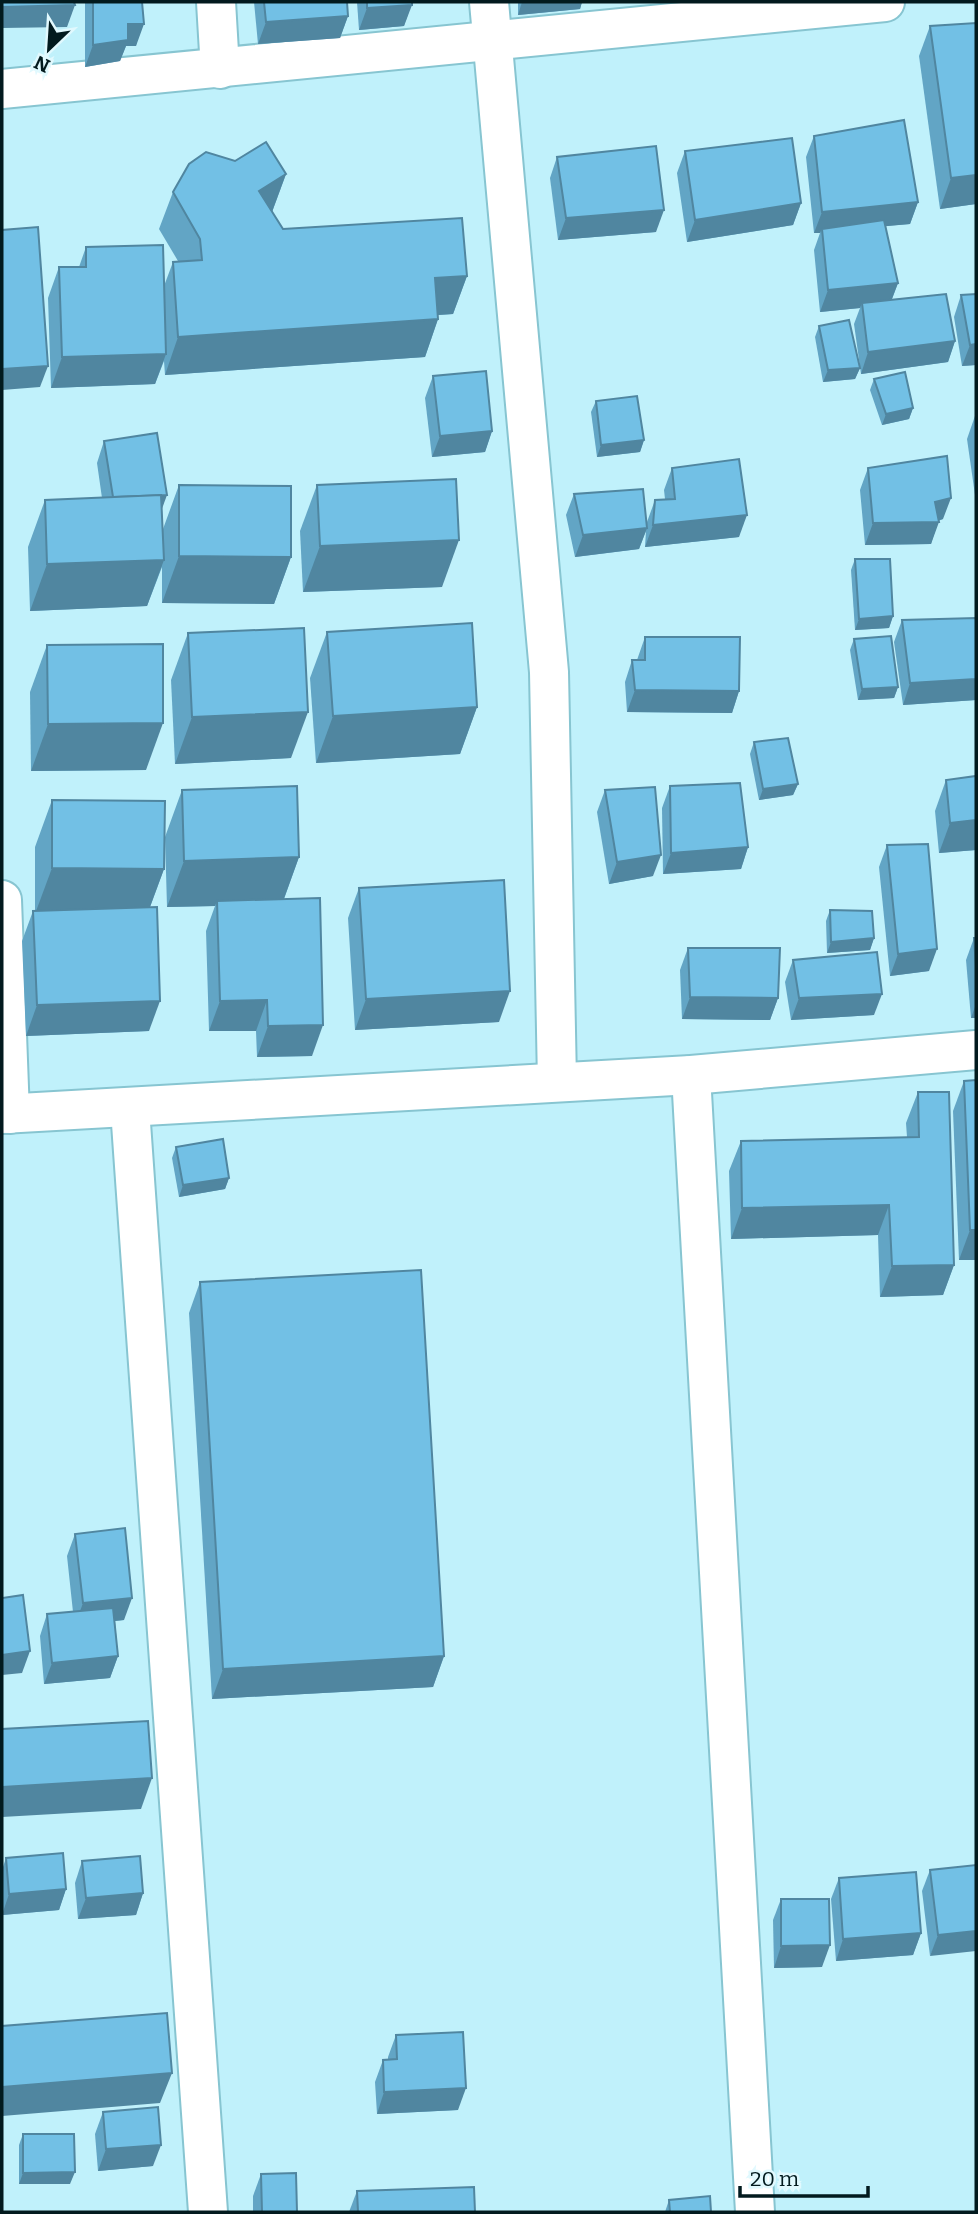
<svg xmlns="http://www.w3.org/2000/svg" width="978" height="2214" font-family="Bitter,serif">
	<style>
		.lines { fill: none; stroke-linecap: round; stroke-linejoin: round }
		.minor-casing { stroke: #87c5d1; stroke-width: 42 }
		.minor { stroke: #fff; stroke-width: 38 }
		.wall { fill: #62a5c5 }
		.shaded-wall { fill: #5086a0 }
		.building { fill: #72c0e5; stroke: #5086a0; stroke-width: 2 }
	</style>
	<rect width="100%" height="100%" fill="#c0f1fb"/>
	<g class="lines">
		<g class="minor-casing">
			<g id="minor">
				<polyline points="216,2 220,69"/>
				<polyline points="489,2 549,672 557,1082"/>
				<polyline points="2,89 885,2"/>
				<polyline points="2,900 10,1114"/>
				<polyline points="691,1075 755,2212"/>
				<polyline points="130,1109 208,2212"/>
				<polyline points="2,1114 691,1075 976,1050"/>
			</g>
		</g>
		<use href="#minor" class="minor"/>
	</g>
	<g class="wall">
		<polygon points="85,2 142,2 136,46 126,46 120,61 85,67"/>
		<polygon points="254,2 347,2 348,16 340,38 258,44"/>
		<polygon points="357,2 412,2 404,26 359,30"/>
		<polygon points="518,2 582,2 580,9 518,15"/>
		<polygon points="930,26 976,204 940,209 919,56"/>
		<polygon points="814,136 918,202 910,224 885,226 898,283 892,299 955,341 948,362 861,374 854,324 860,308 820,312 814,250 820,233 814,233 806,157"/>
		<polygon points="685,151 801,203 793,225 687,242 677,173"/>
		<polygon points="557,157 656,232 558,240 550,178"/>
		<polygon points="235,161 286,174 272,212 283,229 467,276 453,314 438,315 438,319 425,357 165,375 164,361 155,384 51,388 48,298 59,267 79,267 86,247 164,286 173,262 178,261 159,229 173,192"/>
		<polygon points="961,295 976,365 962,366 954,317"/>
		<polygon points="819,326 860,368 855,379 823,382 815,337"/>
		<polygon points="433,376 492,431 485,452 432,457 425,398"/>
		<polygon points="874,379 913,408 909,419 882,425 870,390"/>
		<polygon points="596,401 644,440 640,452 597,457 591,412"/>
		<polygon points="976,413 976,495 975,495 967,439"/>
		<polygon points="104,441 162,508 163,529 179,485 291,557 274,604 162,603 162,567 147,606 30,611 28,547 45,500 102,498 97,463"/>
		<polygon points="672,468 739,537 645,547 646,531 639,549 575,557 566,515 574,494 647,522 655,500 665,499 664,490"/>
		<polygon points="868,468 943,519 938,521 931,544 865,545 860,490"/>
		<polygon points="317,485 442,587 303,592 300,531"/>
		<polygon points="855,559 893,616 889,628 855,630 851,570"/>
		<polygon points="976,618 976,700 903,705 894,642 902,620"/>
		<polygon points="327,632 477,707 460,754 316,763 310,678"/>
		<polygon points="188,633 291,758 175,764 171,680"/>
		<polygon points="645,637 739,691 732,713 627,712 625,682 632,660 637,660"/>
		<polygon points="854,639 898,687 894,698 858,700 850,650"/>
		<polygon points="47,645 146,770 31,771 30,692"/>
		<polygon points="754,742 798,784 793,795 759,800 750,754"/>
		<polygon points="976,776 976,850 939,853 935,811 946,780"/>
		<polygon points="670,786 748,847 741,869 663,874 662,808"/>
		<polygon points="182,790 299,857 284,899 312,1056 257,1057 256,1031 209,1031 206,931 215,906 167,907 165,837"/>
		<polygon points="605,790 653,876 609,884 597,812"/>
		<polygon points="52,800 164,869 150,907 149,1031 26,1036 22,941 33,911 35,911 35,847"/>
		<polygon points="887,845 929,971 890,976 879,867"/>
		<polygon points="359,888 499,1022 355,1030 348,918"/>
		<polygon points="830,910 874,938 870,950 827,953 826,921"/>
		<polygon points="974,938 976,938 976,1018 971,1018 966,960"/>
		<polygon points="688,948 778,998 770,1020 682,1019 680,970"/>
		<polygon points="793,960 874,1015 791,1020 785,982"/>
		<polygon points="976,1080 976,1260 959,1260 953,1111 964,1081"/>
		<polygon points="918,1092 954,1265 943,1295 880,1297 878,1235 731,1239 729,1171 741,1141 907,1137 906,1123"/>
		<polygon points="176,1147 229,1178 225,1189 179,1197 172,1158"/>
		<polygon points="200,1282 444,1656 433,1687 212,1699 189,1313"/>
		<polygon points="75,1534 124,1620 115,1621 118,1656 110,1678 44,1684 40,1636 47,1614 73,1612 67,1556"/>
		<polygon points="6,1858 66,1889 59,1910 2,1915 2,1870"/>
		<polygon points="82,1861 143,1893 136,1915 78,1919 75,1883"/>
		<polygon points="976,1865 930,1956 922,1891 930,1870"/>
		<polygon points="839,1878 921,1933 913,1955 836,1961 831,1899"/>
		<polygon points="781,1899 822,1967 774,1968 773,1920"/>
		<polygon points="396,2035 458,2110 377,2114 375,2082 383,2060 388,2060 388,2057"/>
		<polygon points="103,2112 153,2166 98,2171 95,2134"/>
		<polygon points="23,2134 70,2184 19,2184 19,2145"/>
		<polygon points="261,2174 297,2212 253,2212 253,2196"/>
		<polygon points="357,2191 475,2212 349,2212"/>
		<polygon points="669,2200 711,2212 665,2212"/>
	</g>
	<g class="shaded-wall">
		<polygon points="522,2 582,2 580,9 518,15"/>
		<polygon points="75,5 67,27 2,28 2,7"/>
		<polygon points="412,5 404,26 359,30 367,8"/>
		<polygon points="348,16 340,38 258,44 266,22"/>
		<polygon points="128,24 144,24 136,46 126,46 120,61 85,67 93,45"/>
		<polygon points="286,174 272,212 245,229 259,191"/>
		<polygon points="976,175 976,204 940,209 951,178"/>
		<polygon points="918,202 910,224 822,232 822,229 820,233 814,233 822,212"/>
		<polygon points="801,203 793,225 687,242 695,220"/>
		<polygon points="664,210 656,232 558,240 566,218"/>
		<polygon points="467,276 453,314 422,316 435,278"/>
		<polygon points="898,283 890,304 862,303 860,308 820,312 828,290"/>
		<polygon points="438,319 425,357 165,375 178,337"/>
		<polygon points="955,341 948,362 861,374 868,352"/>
		<polygon points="976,344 976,365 962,366 970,345"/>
		<polygon points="166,354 155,384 51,388 62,357"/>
		<polygon points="48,366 40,387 2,390 2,369"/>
		<polygon points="860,368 855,379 823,382 828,370"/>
		<polygon points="913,408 909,419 882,425 886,414"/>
		<polygon points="492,431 485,452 432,457 440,436"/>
		<polygon points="644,440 640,452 597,457 601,445"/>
		<polygon points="167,495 159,517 114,503"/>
		<polygon points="951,498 943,519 933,522 939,522 931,544 865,545 873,523 935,502"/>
		<polygon points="747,515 739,537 645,547 653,525"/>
		<polygon points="647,528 639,549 575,557 583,535"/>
		<polygon points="459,540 442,587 303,592 320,546"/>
		<polygon points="179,556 291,557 274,604 162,603"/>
		<polygon points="164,560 147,606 30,611 47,564"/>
		<polygon points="893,616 889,628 855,630 859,619"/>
		<polygon points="976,679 976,700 903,705 910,683"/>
		<polygon points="898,687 894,698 858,700 862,689"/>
		<polygon points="635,690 739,691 732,713 627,712"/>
		<polygon points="477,707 460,754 316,763 333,716"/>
		<polygon points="308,712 291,758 175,764 192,717"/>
		<polygon points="163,723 146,770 31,771 48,724"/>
		<polygon points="798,784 793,795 759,800 763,789"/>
		<polygon points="976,820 976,850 939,853 950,823"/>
		<polygon points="748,847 741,869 663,874 671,853"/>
		<polygon points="661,855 653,876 609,884 617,862"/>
		<polygon points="299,857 282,904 217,901 215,906 167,907 184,861"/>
		<polygon points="52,868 164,869 147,915 35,914"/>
		<polygon points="874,938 870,950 827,953 831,942"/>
		<polygon points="937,949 929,971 890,976 898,954"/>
		<polygon points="510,991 499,1022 355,1030 366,999"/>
		<polygon points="882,994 874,1015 791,1020 799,998"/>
		<polygon points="690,997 778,998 770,1020 682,1019"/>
		<polygon points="267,1000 256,1031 209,1031 220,1001"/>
		<polygon points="160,1001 149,1031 26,1036 37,1005"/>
		<polygon points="976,1004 976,1018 971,1018"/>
		<polygon points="323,1025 312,1056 257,1057 268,1026"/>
		<polygon points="229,1178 225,1189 179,1197 183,1185"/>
		<polygon points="889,1205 878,1235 731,1239 742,1208"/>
		<polygon points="970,1230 976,1230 976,1260 959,1260"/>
		<polygon points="954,1265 943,1295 880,1297 892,1266"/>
		<polygon points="132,1598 124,1620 75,1625 83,1603"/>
		<polygon points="30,1651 22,1673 2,1675 2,1655"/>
		<polygon points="118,1656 110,1678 44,1684 52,1663"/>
		<polygon points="444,1656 433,1687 212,1699 223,1669"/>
		<polygon points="152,1778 141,1809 2,1817 2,1787"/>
		<polygon points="66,1889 59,1910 2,1915 9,1894"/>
		<polygon points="143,1893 136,1915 78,1919 86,1898"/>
		<polygon points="976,1931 976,1951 930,1956 938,1935"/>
		<polygon points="921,1933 913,1955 836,1961 843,1939"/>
		<polygon points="830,1945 822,1967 774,1968 781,1946"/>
		<polygon points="172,2073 160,2103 2,2116 2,2087"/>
		<polygon points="466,2088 458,2110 377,2114 384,2092"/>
		<polygon points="161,2145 153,2166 98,2171 106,2149"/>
		<polygon points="75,2172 70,2184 19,2184 23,2173"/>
	</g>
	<g class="building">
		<polygon points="2,2 74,2 75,5 2,7"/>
		<polygon points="93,2 142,2 144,24 128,24 128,40 93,45"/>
		<polygon points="264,2 347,2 348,16 266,22"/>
		<polygon points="367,2 412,2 412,5 367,8"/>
		<polygon points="976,23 976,175 951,178 930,26"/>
		<polygon points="904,120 918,202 822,212 814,136"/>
		<polygon points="792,138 801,203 695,220 685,151"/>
		<polygon points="266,142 286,174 259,191 283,229 462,218 467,276 435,278 438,319 178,337 173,262 202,260 200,239 173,192 189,164 206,152 235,161"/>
		<polygon points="656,146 664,210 566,218 557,157"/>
		<polygon points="884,220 898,283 828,290 822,229"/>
		<polygon points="38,227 48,366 2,369 2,230"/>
		<polygon points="163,245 166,354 62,357 59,267 86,267 86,247"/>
		<polygon points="946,294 955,341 868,352 862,303"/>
		<polygon points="976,294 976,344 970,345 961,295"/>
		<polygon points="849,320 860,368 828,370 819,326"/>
		<polygon points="486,371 492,431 440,436 433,376"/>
		<polygon points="905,372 913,408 886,414 874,379"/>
		<polygon points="637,396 644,440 601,445 596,401"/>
		<polygon points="157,433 167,495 113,497 104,441"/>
		<polygon points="947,456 951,498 935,502 939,522 873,523 868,468"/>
		<polygon points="739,459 747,515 653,525 655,500 675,499 672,468"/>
		<polygon points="456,479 459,540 320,546 317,485"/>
		<polygon points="179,485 291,486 291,557 179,556"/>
		<polygon points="643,489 647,528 583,535 574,494"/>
		<polygon points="161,495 164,560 47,564 45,500"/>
		<polygon points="855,559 890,559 893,616 859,619"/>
		<polygon points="976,618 976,679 910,683 902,620"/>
		<polygon points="472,623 477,707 333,716 327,632"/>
		<polygon points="304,628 308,712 192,717 188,633"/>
		<polygon points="891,636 898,687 862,689 854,639"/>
		<polygon points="645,637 740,637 739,691 635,690 632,660 645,660"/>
		<polygon points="163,644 163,723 48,724 47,645"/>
		<polygon points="788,738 798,784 763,789 754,742"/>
		<polygon points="976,776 976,820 950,823 946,780"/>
		<polygon points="740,783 748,847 671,853 670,786"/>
		<polygon points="297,786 299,857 184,861 182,790"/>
		<polygon points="655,787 661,855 617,862 605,790"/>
		<polygon points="52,800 165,801 164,869 52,868"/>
		<polygon points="928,844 937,949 898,954 887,845"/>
		<polygon points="504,880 510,991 366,999 359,888"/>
		<polygon points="320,898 323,1025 268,1026 267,1000 220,1001 217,901"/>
		<polygon points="157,907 160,1001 37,1005 33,911"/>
		<polygon points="830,910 872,911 874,938 831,942"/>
		<polygon points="974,938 976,938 976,966"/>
		<polygon points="688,948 780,948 778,998 690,997"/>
		<polygon points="877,952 882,994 799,998 793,960"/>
		<polygon points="976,1080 976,1230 970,1230 964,1081"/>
		<polygon points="918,1092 949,1092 954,1265 892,1266 889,1205 742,1208 741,1141 919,1137"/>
		<polygon points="223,1139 229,1178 183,1185 176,1147"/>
		<polygon points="421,1270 444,1656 223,1669 200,1282"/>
		<polygon points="125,1528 132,1598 83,1603 75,1534"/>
		<polygon points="23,1595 30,1651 2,1655 2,1598"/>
		<polygon points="113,1608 118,1656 52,1663 47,1614"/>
		<polygon points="148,1721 152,1778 2,1787 2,1729"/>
		<polygon points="63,1853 66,1889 9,1894 6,1858"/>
		<polygon points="140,1856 143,1893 86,1898 82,1861"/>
		<polygon points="976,1865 976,1931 938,1935 930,1870"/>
		<polygon points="916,1872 921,1933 843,1939 839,1878"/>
		<polygon points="781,1899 829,1899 830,1945 781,1946"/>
		<polygon points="167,2013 172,2073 2,2087 2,2026"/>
		<polygon points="463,2032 466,2088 384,2092 383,2060 397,2059 396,2035"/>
		<polygon points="158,2107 161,2145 106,2149 103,2112"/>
		<polygon points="23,2134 74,2134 75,2172 23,2173"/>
		<polygon points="296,2173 297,2212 262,2212 261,2174"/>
		<polygon points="474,2187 475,2212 358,2212 357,2191"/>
		<polygon points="710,2196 711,2212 670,2212 669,2200"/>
	</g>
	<rect width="978" height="2214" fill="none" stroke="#021a1e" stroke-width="7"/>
	<g transform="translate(49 49) rotate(205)" stroke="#e1f9fe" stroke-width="5" paint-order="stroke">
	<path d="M0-5L12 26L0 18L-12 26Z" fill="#021a1e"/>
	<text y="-10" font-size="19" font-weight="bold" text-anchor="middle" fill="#021a1e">N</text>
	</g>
	<path d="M740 2186v10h128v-10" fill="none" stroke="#021a1e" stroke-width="3.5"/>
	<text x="750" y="2186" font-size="21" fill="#021a1e" stroke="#e1f9fe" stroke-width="5" paint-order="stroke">20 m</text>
</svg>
